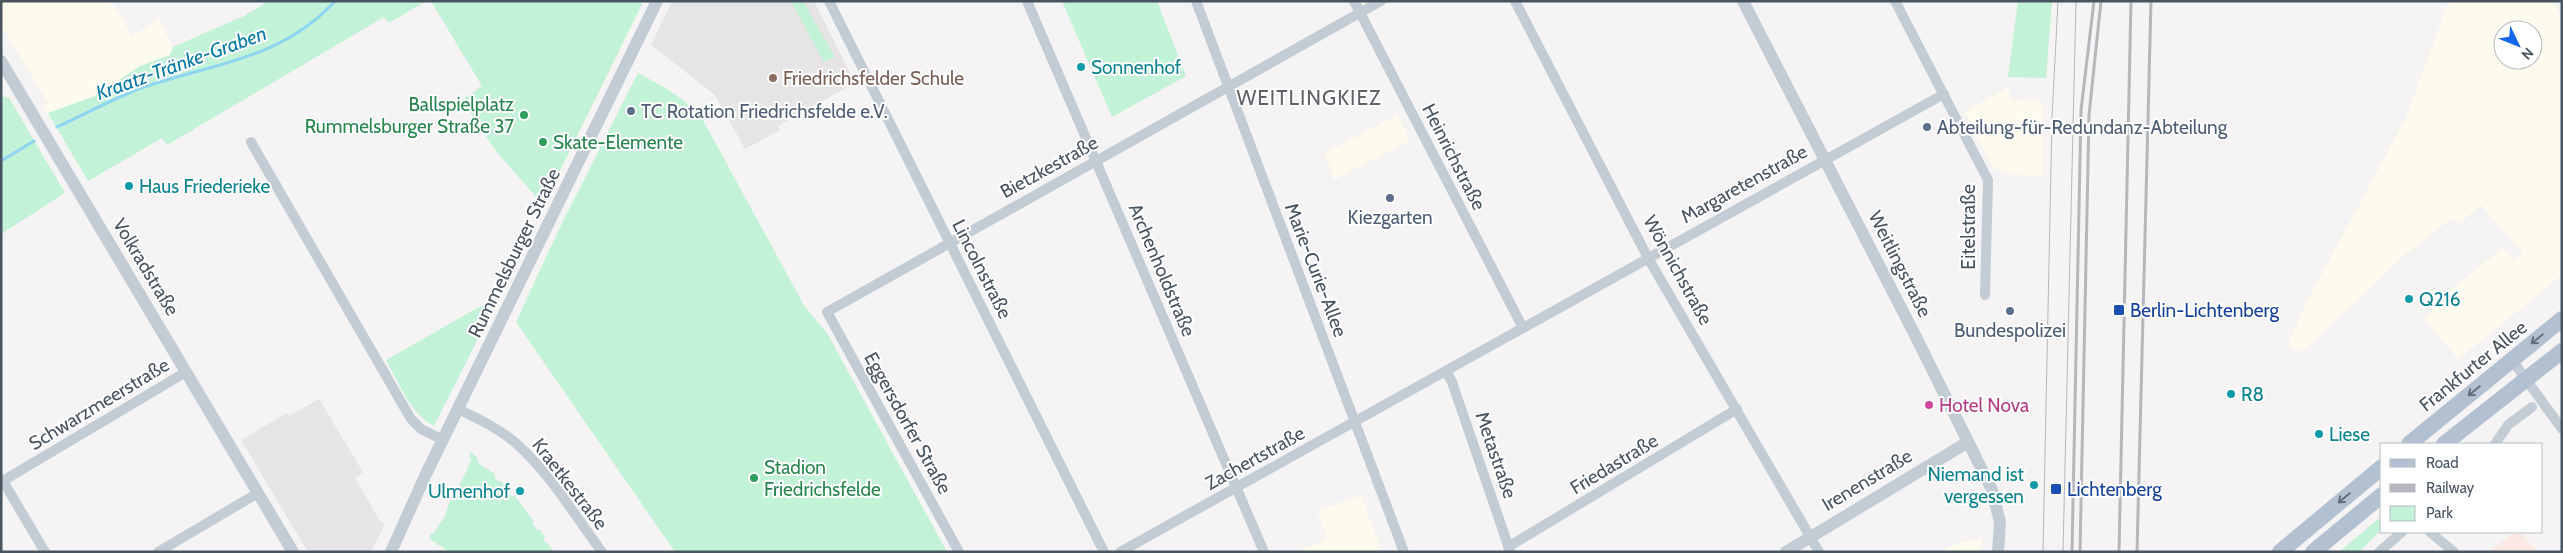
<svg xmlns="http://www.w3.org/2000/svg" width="2563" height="553" font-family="Cabin,sans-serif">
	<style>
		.commercial { fill: #fdfaee; fill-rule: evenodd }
		.education { fill: #e6e4e5 }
		.medical { fill: #fce9e5 }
		.green { fill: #c2f2d7 }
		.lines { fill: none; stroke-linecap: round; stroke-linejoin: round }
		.stream { stroke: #8dd5f0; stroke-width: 3 }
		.minor { stroke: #c3ccd4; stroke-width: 10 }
		.tertiary { stroke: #c3ccd4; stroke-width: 12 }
		.primary { stroke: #b2c0d2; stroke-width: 16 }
		.tram { stroke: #b5b7bd; stroke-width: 1 }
		.rail { stroke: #b5b7bd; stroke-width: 3 }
		.oneway { stroke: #636f7d }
		.culture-dot { fill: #0f9aa8; stroke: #fff; stroke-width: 2 }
		.education-dot { fill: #8d6e63; stroke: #fff; stroke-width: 2 }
		.service-dot { fill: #5c6f8a; stroke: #fff; stroke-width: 2 }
		.leisure-dot { fill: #2e9e5b; stroke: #fff; stroke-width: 2 }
		.transit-dot { fill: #1a4fb4; stroke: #fff; stroke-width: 2 }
		.hotel-dot { fill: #d1479c; stroke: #fff; stroke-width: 2 }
		.labels { text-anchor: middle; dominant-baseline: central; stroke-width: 4; stroke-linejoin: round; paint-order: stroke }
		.culture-label { font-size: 19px; fill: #0d838f; stroke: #fff; text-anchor: start }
		.education-label { font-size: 19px; fill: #785e54; stroke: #fff; text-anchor: start }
		.leisure-label { font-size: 19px; fill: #27864d; stroke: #fff; text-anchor: start }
		.service-label { font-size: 19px; fill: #4e5e75; stroke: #fff; text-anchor: start }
		.street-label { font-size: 19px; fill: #495461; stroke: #fff }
		.transit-label { font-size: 19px; fill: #164399; stroke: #fff; text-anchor: start }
		.hotel-label { font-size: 19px; fill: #b23c85; stroke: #fff; text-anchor: start }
		.water-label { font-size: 20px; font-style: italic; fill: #087ba6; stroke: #fff }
		.quarter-label { font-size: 21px; letter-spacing: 1px; fill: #5f6268; stroke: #fff }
	</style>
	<rect width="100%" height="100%" fill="#f5f3f3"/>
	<g class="commercial">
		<polygon points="1,1 111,1 132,36 159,20 173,47 171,55 140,66 95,96 48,113 43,107 48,103 1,25"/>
		<path d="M2449 1H2553L2562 19V275L2458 359 2425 319 2438 301 2502 248 2514 261 2523 253 2481 205 2460 223 2451 219 2407 253 2302 352 2288 346 2305 305 2406 118ZM2503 30H2533V60H2503Z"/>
		<polygon points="2009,87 2010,100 2042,101 2042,176 2025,176 1994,169 1964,112"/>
		<polygon points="1397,115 1410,141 1334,180 1325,153"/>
		<polygon points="1361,495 1381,549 1374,552 1296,552 1328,538 1317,511"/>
		<polygon points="1983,538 1980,552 1941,552 1957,543"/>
	</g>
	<g class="education">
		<polygon points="672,1 814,1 855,83 778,126 780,130 745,149 715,95 651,45"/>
		<polygon points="319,399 363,472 355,478 380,521 385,524 371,552 308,552 241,440 287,413 289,416"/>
	</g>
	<polygon class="medical" points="2515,532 2521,532 2537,552 2489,552"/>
	<g class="green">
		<polygon points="269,1 426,1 389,23 384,17 167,145 162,138 88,181 48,113 95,96 140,66 170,55 173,47 244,16"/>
		<polygon points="431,1 640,1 642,4 543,205 496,151 462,100 482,86"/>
		<polygon points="791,1 803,1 835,57 824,62"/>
		<polygon points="1062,1 1157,1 1186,76 1112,117"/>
		<polygon points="2018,1 2052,1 2046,78 2008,77"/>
		<path d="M638 73C664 87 686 98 704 122L805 307 827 333 947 552H675L516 322 562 223Z"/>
		<polygon points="1,96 9,98 65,193 1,234"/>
		<path d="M500 295 434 426C410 414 399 382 386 360Z"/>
		<polygon points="471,452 477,457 479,464 495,474 494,476 499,482 501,481 512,497 514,495 534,522 532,523 537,530 539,529 545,537 543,539 555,552 449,552 429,538 431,533 433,534 445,516 450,500 452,501 470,463 471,458 469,457"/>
		<polygon points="2382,516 2382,529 2359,552 2339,552"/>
	</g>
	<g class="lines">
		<g class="stream">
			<path d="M57 127C83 115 109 101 136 90 207 64 281 61 335 1"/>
			<polyline points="1,161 34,141"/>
		</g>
		<g class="minor">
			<polyline points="829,1 1104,552"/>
			<polyline points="1027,1 1264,552"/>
			<polyline points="1196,1 1404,552"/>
			<polyline points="1354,1 1523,328"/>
			<polyline points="1515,1 1648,258 1819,552"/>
			<polyline points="1895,1 1988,180 1985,295"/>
			<polyline points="251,142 411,419 421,429 443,440"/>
			<polyline points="2512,360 2562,429"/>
			<polyline points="1446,371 1452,382 1510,551"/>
			<path d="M458 409C479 419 500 429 518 445 551 475 575 516 602 552"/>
			<polyline points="2495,444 2508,425 2532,407"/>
			<polyline points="3,481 45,552"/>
			<polyline points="1,482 186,372"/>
			<polyline points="2430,532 2454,552"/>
			<polyline points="1508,547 1737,409"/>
			<polyline points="158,552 258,493"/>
			<polyline points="959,552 827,312 1381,1"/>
			<polyline points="1120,552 1944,94"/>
			<polyline points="2379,552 2402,532"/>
		</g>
		<g class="tertiary">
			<polyline points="1743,1 1915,335 1992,490 2000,522 1998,552"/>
			<polyline points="1,61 293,552"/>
			<polyline points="391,552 426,474 657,1"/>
			<polyline points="1786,552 1968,442"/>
		</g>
		<g class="primary">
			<polyline points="2409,444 2562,319"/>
			<polyline points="2444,444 2562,351"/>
			<polyline points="2280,552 2382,467"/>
			<polyline points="2313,552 2382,495"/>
		</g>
		<g class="tram">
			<polyline points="2043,552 2052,118 2058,1"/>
			<polyline points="2063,552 2076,1"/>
		</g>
		<g class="rail">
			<polyline points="2072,552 2081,110 2094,1"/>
			<polyline points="2080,552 2089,115 2101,1"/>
			<polyline points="2119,552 2131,1"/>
			<polyline points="2137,552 2151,1"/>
		</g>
	</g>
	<defs><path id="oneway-shaft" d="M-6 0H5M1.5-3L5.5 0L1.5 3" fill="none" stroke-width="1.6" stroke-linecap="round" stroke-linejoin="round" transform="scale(1.25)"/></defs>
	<g class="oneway">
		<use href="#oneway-shaft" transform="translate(2537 339) rotate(141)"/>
		<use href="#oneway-shaft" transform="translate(2474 391) rotate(141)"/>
		<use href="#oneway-shaft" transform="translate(2344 498) rotate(140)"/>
	</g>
	<g class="culture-dot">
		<circle cx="1081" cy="67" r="5"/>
		<circle cx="129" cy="186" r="5"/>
		<circle cx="2409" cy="299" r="5"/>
		<circle cx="2231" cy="394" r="5"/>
		<circle cx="2319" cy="434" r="5"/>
		<circle cx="2034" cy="485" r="5"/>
		<circle cx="520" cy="491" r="5"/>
	</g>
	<circle class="education-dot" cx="773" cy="78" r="5"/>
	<g class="service-dot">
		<circle cx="631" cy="111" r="5"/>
		<circle cx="1927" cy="127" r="5"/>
		<circle cx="1390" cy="198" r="5"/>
		<circle cx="2010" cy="311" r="5"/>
	</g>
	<g class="leisure-dot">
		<circle cx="524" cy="115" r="5"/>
		<circle cx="543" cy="142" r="5"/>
		<circle cx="754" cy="478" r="5"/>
	</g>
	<g class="transit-dot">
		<rect x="2113" y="304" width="12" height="12" rx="2.5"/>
		<rect x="2050" y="483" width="12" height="12" rx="2.5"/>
	</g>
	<circle class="hotel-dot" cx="1929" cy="405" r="5"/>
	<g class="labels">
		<g class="culture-label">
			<text x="1091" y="67">Sonnenhof</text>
			<text x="139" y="186">Haus Friederieke</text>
			<text x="2419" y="299">Q216</text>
			<text x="2241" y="394">R8</text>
			<text x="2329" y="434">Liese</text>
			<text x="2024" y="474" text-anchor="end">Niemand ist<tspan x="2024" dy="22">vergessen</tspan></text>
			<text x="510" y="491" text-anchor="end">Ulmenhof</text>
		</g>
		<g class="education-label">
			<text x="783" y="78">Friedrichsfelder Schule</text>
		</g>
		<g class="leisure-label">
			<text x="514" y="104" text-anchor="end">Ballspielplatz<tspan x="514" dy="22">Rummelsburger Straße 37</tspan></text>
			<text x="553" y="142">Skate-Elemente</text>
			<text x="764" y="467">Stadion<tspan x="764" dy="22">Friedrichsfelde</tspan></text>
		</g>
		<g class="service-label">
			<text x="641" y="111">TC Rotation Friedrichsfelde e.V.</text>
			<text x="1937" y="127">Abteilung-für-Redundanz-Abteilung</text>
			<text x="1390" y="217" text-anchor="middle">Kiezgarten</text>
			<text x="2010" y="330" text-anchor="middle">Bundespolizei</text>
		</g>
		<g class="street-label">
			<text transform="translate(1454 157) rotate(63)">Heinrichstraße</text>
			<text transform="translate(1049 167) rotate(-29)">Bietzkestraße</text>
			<text transform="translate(1744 184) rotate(-29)">Margaretenstraße</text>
			<text transform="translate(1968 227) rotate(-90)">Eitelstraße</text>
			<text transform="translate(514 253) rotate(-64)">Rummelsburger Straße</text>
			<text transform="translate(1900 264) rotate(63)">Weitlingstraße</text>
			<text transform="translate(146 267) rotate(59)">Volkradstraße</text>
			<text transform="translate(982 269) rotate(63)">Lincolnstraße</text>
			<text transform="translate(1162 270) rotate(67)">Archenholdstraße</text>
			<text transform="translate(1316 270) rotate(69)">Marie-Curie-Allee</text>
			<text transform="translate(1678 270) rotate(61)">Wönnichstraße</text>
			<text transform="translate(2473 366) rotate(-39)">Frankfurter Allee</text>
			<text transform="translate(99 404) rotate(-31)">Schwarzmeerstraße</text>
			<text transform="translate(908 423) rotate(61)">Eggersdorfer Straße</text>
			<text transform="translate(1496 455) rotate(71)">Metastraße</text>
			<text transform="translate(1255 458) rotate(-29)">Zachertstraße</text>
			<text transform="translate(1614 464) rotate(-31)">Friedastraße</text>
			<text transform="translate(1867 480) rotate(-31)">Irenenstraße</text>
			<text transform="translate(570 484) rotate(52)">Kraetkestraße</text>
		</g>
		<g class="transit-label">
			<text x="2130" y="310">Berlin-Lichtenberg</text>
			<text x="2067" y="489">Lichtenberg</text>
		</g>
		<g class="hotel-label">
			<text x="1939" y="405">Hotel Nova</text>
		</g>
		<g class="water-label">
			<text transform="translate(181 63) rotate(-20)">Kraatz-Tränke-Graben</text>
		</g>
		<g class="quarter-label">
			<text x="1309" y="97">WEITLINGKIEZ</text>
		</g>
	</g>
	<rect width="2563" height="553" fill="none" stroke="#495461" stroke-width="5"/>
	<rect x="2380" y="443" width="162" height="90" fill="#ffffff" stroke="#b6bbc0"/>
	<rect x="2390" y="459" width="25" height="8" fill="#b2c0d2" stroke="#b6bbc0"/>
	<text x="2426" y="468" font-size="15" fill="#495461">Road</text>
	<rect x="2390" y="484" width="25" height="8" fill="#b5b7bd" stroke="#b6bbc0"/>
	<text x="2426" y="493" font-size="15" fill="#495461">Railway</text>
	<rect x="2390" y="506" width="25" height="15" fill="#c2f2d7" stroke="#b6bbc0"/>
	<text x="2426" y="518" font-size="15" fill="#495461">Park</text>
	<g transform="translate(2518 45) rotate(133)"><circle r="24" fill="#ffffff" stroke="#b6bbc0"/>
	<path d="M0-4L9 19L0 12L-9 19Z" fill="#1566ed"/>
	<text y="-8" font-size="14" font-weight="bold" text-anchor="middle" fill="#495461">N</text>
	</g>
</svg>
